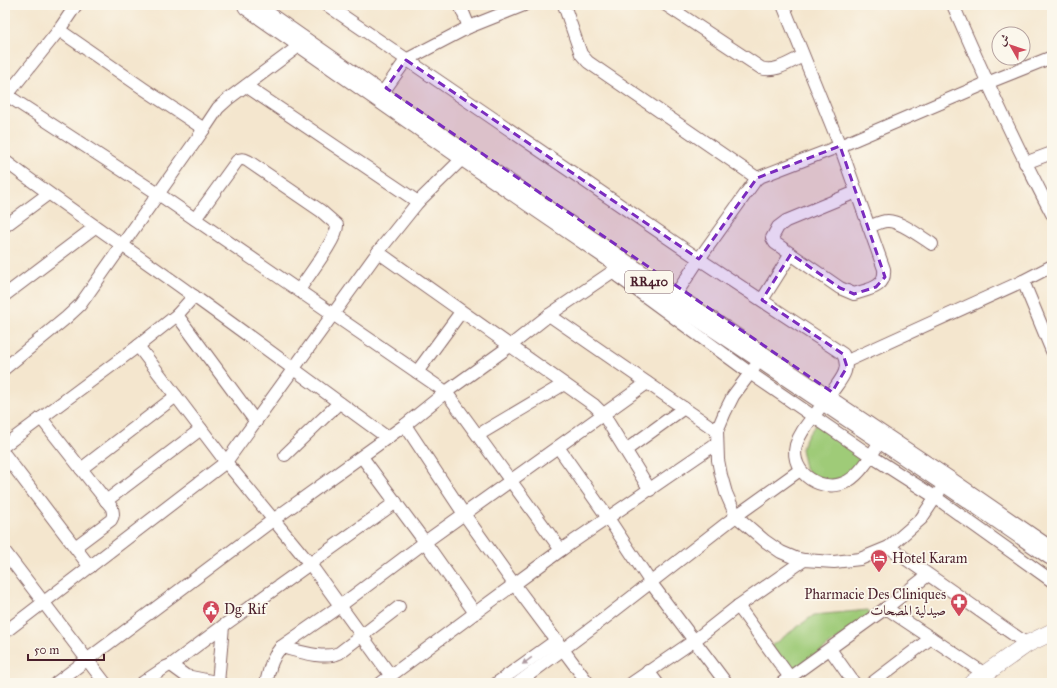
<svg xmlns="http://www.w3.org/2000/svg" width="1057" height="688" font-family="'IM FELL Great Primer',Amiri,serif">
	<style>
		.green { fill: #9fcb78; stroke: #747552 }
		.lines { fill: none; stroke-linecap: round; stroke-linejoin: round }
		.street-casing { stroke: #866564; stroke-width: 14 }
		.secondary-casing { stroke: #866564; stroke-width: 18 }
		.highway-casing { stroke: #866564; stroke-width: 24 }
		.street { stroke: #fff; stroke-width: 12 }
		.secondary { stroke: #fff; stroke-width: 17 }
		.highway { stroke: #fff; stroke-width: 22 }
		.oneway { fill: #ae9aa0 }
		.marked { fill: #7b2cbf; fill-opacity: 0.2; stroke: #7b2cbf; stroke-width: 3; stroke-dasharray: 8 5; stroke-linejoin: round }
		.labels { text-anchor: middle; dominant-baseline: central; stroke-width: 3.5; stroke-linejoin: round; paint-order: stroke }
		.shield { fill: #fbf7ec; stroke: #7f6065; stroke-width: 1 }
		.shield-label { font-size: 13px; font-weight: bold; fill: #4a1f2b }
		.poi-label { font-size: 14px; fill: #4a1f2b; stroke: #fbf7ec; text-anchor: start }
	</style>
	<rect width="100%" height="100%" fill="#fbf7ec"/>
	<filter id="ink" filterUnits="userSpaceOnUse"><feTurbulence type="fractalNoise" baseFrequency=".025" numOctaves="2"/><feDisplacementMap in="SourceGraphic" scale="8" xChannelSelector="R" yChannelSelector="G"/><feConvolveMatrix kernelMatrix="1 2 1 2 8 2 1 2 1" color-interpolation-filters="sRGB"/></filter>
	<filter id="wash" filterUnits="userSpaceOnUse"><feTurbulence type="fractalNoise" baseFrequency=".012" numOctaves="4" result="noise"/><feDisplacementMap in="SourceGraphic" scale="16" xChannelSelector="R" yChannelSelector="G"/><feGaussianBlur stdDeviation="0.9" result="paint"/><feColorMatrix in="noise" values="0 0 0 0 0 0 0 0 0 0 0 0 0 0 0 0 0 1.4 0 .05"/><feComposite in="paint" operator="in"/></filter>
	<g filter="url(#wash)">
		<rect width="100%" height="100%" fill="#f4e6ce"/>
		<g class="green">
			<polygon points="817,423 864,457 854,470 846,477 828,481 811,474 805,468 801,449 807,436"/>
			<polygon points="868,610 871,615 791,673 771,646 814,615"/>
		</g>
	</g>
	<g filter="url(#ink)">
		<g class="lines">
			<g class="street-casing">
				<g id="street">
					<path d="M327 5 699 259 843 354C851 370 841 379 832 392"/>
					<polyline points="460,5 469,27"/>
					<polyline points="564,5 581,54 588,62 757,178"/>
					<path d="M666 5 761 68C775 73 790 62 803 56"/>
					<path d="M783 5 840 146 884 269C886 288 869 289 854 294L840 288 775 243 772 238 778 227 786 221 856 192"/>
					<path d="M953 5C984 76 1016 146 1052 214"/>
					<polyline points="59,30 76,5"/>
					<polyline points="246,86 418,202"/>
					<polyline points="386,88 406,60 469,27 524,5"/>
					<polyline points="5,94 157,193 446,392 561,550"/>
					<polyline points="204,129 218,108 228,99 303,43"/>
					<path d="M5 161C67 208 132 251 195 297 259 343 323 391 388 438"/>
					<polyline points="1025,163 1052,153"/>
					<path d="M195 219 237 161C241 158 244 159 248 161L321 211 337 225C338 238 307 277 299 290"/>
					<polyline points="5,226 48,194"/>
					<path d="M869 227C874 225 881 221 887 221 899 220 921 237 932 244"/>
					<polyline points="378,252 594,405 603,414 650,490"/>
					<polyline points="612,272 750,373 871,456 935,497 1052,581"/>
					<polyline points="1023,281 1052,266"/>
					<polyline points="680,288 699,259 757,178 840,146 987,83 1052,57"/>
					<polyline points="5,295 95,227"/>
					<polyline points="762,300 791,254"/>
					<polyline points="177,315 256,422"/>
					<polyline points="549,315 717,431 725,412 733,396 754,368"/>
					<polyline points="138,346 226,462 310,564 391,676"/>
					<polyline points="847,361 1023,281 1052,351"/>
					<polyline points="5,368 66,318 80,305 204,129 144,89 59,30 7,95"/>
					<polyline points="417,372 461,312"/>
					<path d="M819 409C811 420 800 431 796 445 789 474 824 495 848 481 863 472 873 452 882 438"/>
					<path d="M41 418 112 508C113 513 114 515 111 520L75 547"/>
					<polyline points="405,425 464,514 514,584 588,683"/>
					<polyline points="717,431 718,460 721,475 726,493 736,516 765,541 781,552 795,558 804,560 834,562 860,559 889,547 921,519 939,492"/>
					<polyline points="478,435 564,384"/>
					<polyline points="5,445 138,346 177,315 194,296"/>
					<polyline points="558,447 608,518 651,583 726,683"/>
					<polyline points="626,450 684,408"/>
					<polyline points="5,455 90,567"/>
					<polyline points="285,455 339,403"/>
					<polyline points="362,457 425,542 475,613"/>
					<polyline points="81,469 176,396"/>
					<polyline points="106,501 201,429"/>
					<polyline points="889,547 1027,644"/>
					<polyline points="5,552 105,683"/>
					<polyline points="738,606 794,683"/>
					<polyline points="886,608 985,674"/>
					<polyline points="5,632 226,462 378,252 418,202 465,156"/>
					<path d="M281 647C298 651 324 660 339 653L399 607"/>
					<polyline points="830,649 854,683"/>
					<polyline points="171,665 223,626 396,502"/>
					<polyline points="648,671 657,683"/>
					<polyline points="56,683 273,520 405,425 446,392 510,346 549,315 612,272 624,265"/>
					<polyline points="142,683 166,667 171,665 186,676 221,683"/>
					<polyline points="218,683 223,626"/>
					<path d="M266 683C270 668 271 659 281 647L340 606 425 542 647 383"/>
					<polyline points="381,683 475,613 561,550 717,443"/>
					<polyline points="497,683 557,640"/>
					<polyline points="518,683 605,618 736,516 800,470"/>
					<polyline points="632,683 695,640 738,606 804,560"/>
					<polyline points="782,683 886,608 928,575"/>
					<polyline points="872,683 931,638"/>
				</g>
			</g>
			<g class="secondary-casing">
				<polyline id="secondary" points="972,683 1027,644 1052,632"/>
			</g>
			<g class="highway-casing">
				<polyline id="highway" points="249,5 465,156 624,265 946,481 1052,554"/>
			</g>
			<use href="#street" class="street"/>
			<use href="#secondary" class="secondary"/>
			<use href="#highway" class="highway"/>
		</g>
		<defs><path id="oneway-solid" d="M-6-.8H1V-3.2L6.5 0L1 3.2V.8H-6Z"/></defs>
		<use class="oneway" href="#oneway-solid" transform="translate(527 661) rotate(144)"/>
	</g>
	<path class="marked" d="M406 60 699 259 757 178 840 146 885 277 876 287 854 294 840 288 791 254 762 300 843 354 847 367 832 392 386 88Z"/>
	<defs>
		<g id="hotel-pin" transform="scale(0.9)"><path d="M0 17L-7.5 6A9.5 9.5 0 1 1 7.5 6Z" fill="#d1495b" stroke="#fbf7ec"/><path d="M-6-4.5h1.5V1H6V5H4.5V3h-9V5H-6ZM-4 0a1.8 1.8 0 1 1 3.6 0ZM.5 0V-2.5h3Q6-2.5 6 0Z" fill="#fff"/></g>
		<g id="pharmacy-pin" transform="scale(0.9)"><path d="M0 17L-7.5 6A9.5 9.5 0 1 1 7.5 6Z" fill="#d1495b" stroke="#fbf7ec"/><path d="M-2-6h4v4h4v4h-4v4h-4v-4h-4v-4h4Z" fill="#fff"/></g>
		<g id="civic-pin" transform="scale(0.9)"><path d="M0 17L-7.5 6A9.5 9.5 0 1 1 7.5 6Z" fill="#d1495b" stroke="#fbf7ec"/><path d="M-.6-6.5H3V-4.5H.6V-3L4-1V1h2V6H-6V1h2V-1L-.6-3ZM-1.2 2.5V6h2.4V2.5Z" fill="#fff"/></g>
	</defs>
	<g fill-rule="evenodd">
		<use href="#hotel-pin" x="879" y="558"/>
		<use href="#pharmacy-pin" x="959" y="602"/>
		<use href="#civic-pin" x="211" y="609"/>
	</g>
	<g class="labels">
		<rect class="shield" x="625" y="271" width="48" height="22" rx="3"/>
		<g class="shield-label">
			<text x="649" y="282">RR410</text>
		</g>
		<g class="poi-label">
			<text x="892" y="558">Hotel Karam</text>
			<text x="946" y="594" text-anchor="end">Pharmacie Des Cliniques<tspan x="946" dy="16">صيدلية المصحات</tspan></text>
			<text x="224" y="609">Dg. Rif</text>
		</g>
	</g>
	<rect width="1057" height="688" fill="none" stroke="#fbf7ec" stroke-width="20"/>
	<g transform="translate(1011 46) rotate(309)"><circle r="19" fill="#fbf7ec" stroke="#b4a19f"/>
	<path d="M0-3L7 15L0 10L-7 15Z" fill="#d1495b"/>
	<text y="-6" font-size="11" font-weight="bold" text-anchor="middle" fill="#4a1f2b">ش</text>
	</g>
	<path d="M28 654v6h76v-6" fill="none" stroke="#4a1f2b" stroke-width="2"/>
	<text x="34" y="654" font-size="12" fill="#4a1f2b" stroke="#fbf7ec" stroke-width="3" paint-order="stroke">50 m</text>
</svg>
